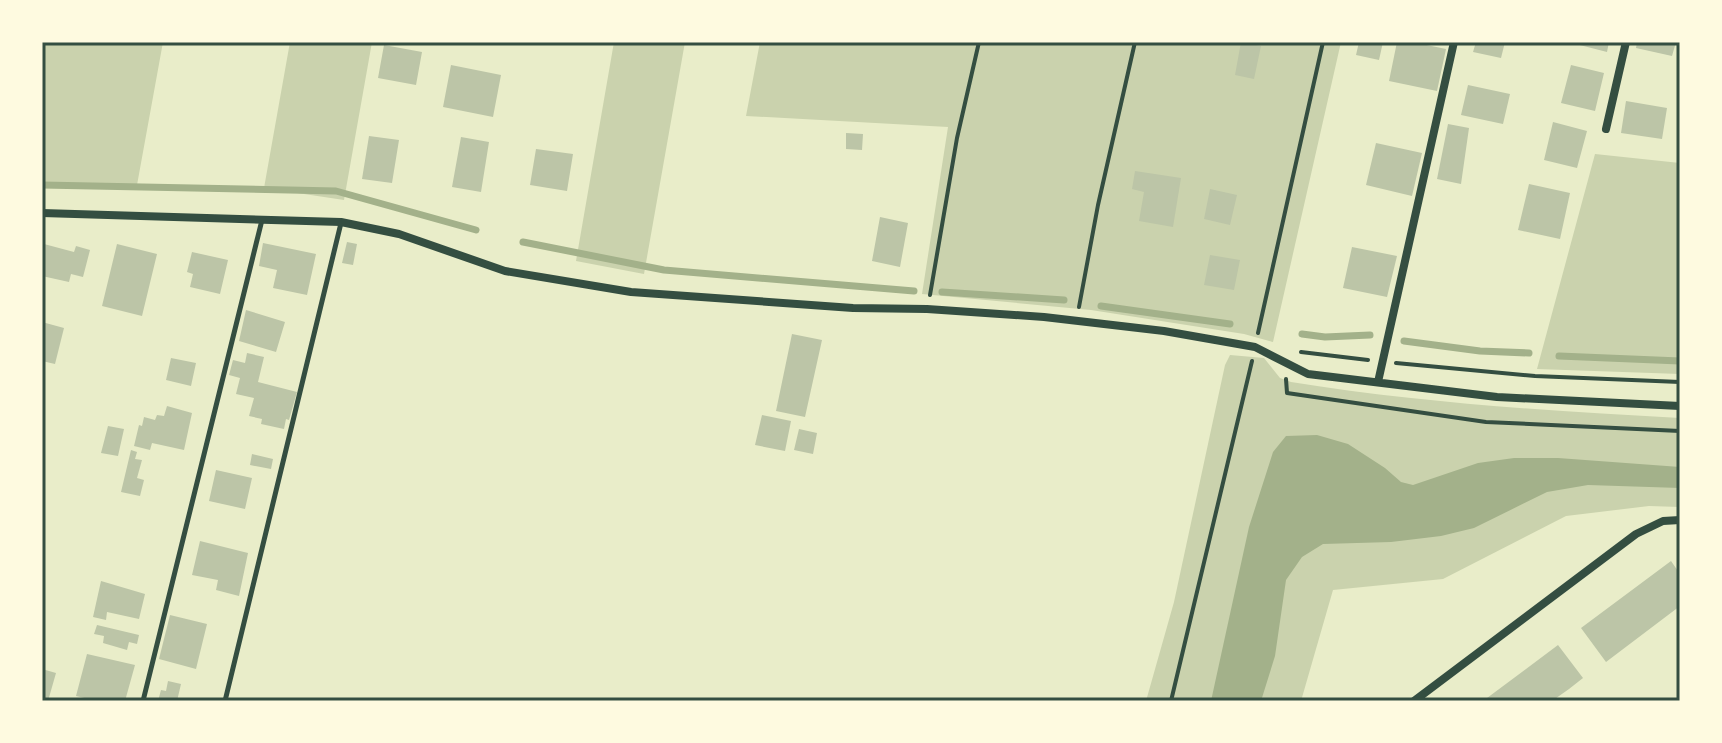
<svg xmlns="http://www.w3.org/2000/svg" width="1722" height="743" font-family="'Sofia Sans Condensed',sans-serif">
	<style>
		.green { fill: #cad2ad }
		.water { fill: #a3b18a }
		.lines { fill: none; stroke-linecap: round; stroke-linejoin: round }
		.stream { stroke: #a3b18a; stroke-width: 7 }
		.building { fill: #bcc5a7 }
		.path { stroke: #344e41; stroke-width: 4 }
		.service { stroke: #344e41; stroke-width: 5 }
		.minor { stroke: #344e41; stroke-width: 8 }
		.neatline { fill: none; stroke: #344e41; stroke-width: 3 }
	</style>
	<rect width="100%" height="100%" fill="#e9edc9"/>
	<path class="green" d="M42,42h121l-26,143 -95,2z
		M290,42h82l-28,158 -80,-12z
		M614,42h71l-41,232 -68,-13z
		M760,42h581l-68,300 -29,-8 -153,-24 -169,-16 26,-167 -202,-11z
		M1595,154l85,9v211l-143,-5z
		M1230,355l34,3 16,20 11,4c130,21 259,29 389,36v89l-31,-1 -83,10 -123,63 -110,11 -32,111h-155l28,-99 51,-237z"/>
	<path class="water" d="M1317,435l31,9 37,24 16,14 12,3 65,-22 36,-5h44l122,9v21l-92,-3 -41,7 -73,36 -33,8 -50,6 -68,2 -21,13 -16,23 -11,76 -14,45h-50l38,-174 24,-75 13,-16z"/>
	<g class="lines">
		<path class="stream" d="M42,185l294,6 140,39
			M523,242l141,28 250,21
			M942,292l122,8
			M1101,306l129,18
			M1302,334l23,3 45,-2
			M1404,341l76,10 49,2
			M1559,356l121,5"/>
	</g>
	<path class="building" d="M1241,42l20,4 -7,33 -19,-4z
		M1359,42h24l-4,18 -23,-5z
		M1397,42h15l34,7 -9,42 -48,-10z
		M1476,42h29l-4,16 -28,-6z
		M1568,42h41l-2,10z
		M1637,42h39l-4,14 -36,-8z
		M384,45l38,7 -6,33 -38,-7z
		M451,65l50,10 -8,42 -50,-10z
		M1571,65l33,8 -9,38 -34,-8z
		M1468,85l42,9 -7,30 -42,-9z
		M1626,101l41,7 -5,31 -41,-6z
		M1553,122l34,9 -10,37 -33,-8z
		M1448,124l21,4 -8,56 -24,-5z
		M846,133l17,1 -1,16 -16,-1z
		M369,136l30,4 -7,43 -30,-4z
		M461,137l28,5 -8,50 -29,-5z
		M1376,143l46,10 -10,43 -46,-11z
		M536,149l37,5 -6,37 -37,-6z
		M1135,171l46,7 -8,49 -34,-6 5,-29 -12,-3z
		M1529,184l41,9 -10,46 -42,-9z
		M1210,189l27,6 -7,30 -26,-6z
		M880,217l28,6 -8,44 -28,-6z
		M347,242l10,2 -4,21 -11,-2z
		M263,243l53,11 -9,41 -34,-7 4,-18 -18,-4z
		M44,244l30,8 2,-6 14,4 -7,27 -12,-3 -2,8 -27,-6z
		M117,244l40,10 -15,62 -40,-10z
		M1352,247l45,9 -10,41 -44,-9z
		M192,252l36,8 -8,34 -30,-7 3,-13 -6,-2z
		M1210,255l30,5 -6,30 -30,-5z
		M246,310l39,12 -9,30 -37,-11z
		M42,322l22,6 -9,36 -13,-3z
		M792,334l30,6 -17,77 -29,-6z
		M247,353l17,4 -6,25 39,10 -8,28 -3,-1 -2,10 -23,-5 1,-5 -13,-3 5,-18 -18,-4 4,-16 -11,-3 4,-15 12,3z
		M171,358l25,5 -5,23 -25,-6z
		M167,406l25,7 -8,37 -32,-7 -2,7 -16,-4 5,-21 3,1 2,-9 11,3 2,-5 7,1z
		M762,415l29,6 -6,30 -30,-6z
		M108,426l16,3 -6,27 -17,-3z
		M799,429l18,4 -4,21 -19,-4z
		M131,450l6,2 -2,7 7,1 -5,18 7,2 -4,16 -19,-4z
		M252,454l21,5 -2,10 -21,-4z
		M216,470l36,8 -7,31 -36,-8z
		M200,541l48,12 -9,43 -23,-6 2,-10 -26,-5z
		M1671,561l9,13v32l-74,56 -25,-34z
		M101,581l44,13 -6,25 -32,-7 -1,8 -13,-3z
		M170,615l37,9 -11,45 -37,-10z
		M97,625l42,10 -2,9 -8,-2 -2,8 -24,-7 1,-7 -10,-2z
		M1558,645l25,33 -14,11 -17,12h-69z
		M87,654l48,11 -10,36h-28l-21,-5z
		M42,669l14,4 -8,28h-6z
		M168,681l13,3 -4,17h-19l3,-11 5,1z"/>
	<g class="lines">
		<path class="path" d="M930,295l27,-157 22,-96
			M1079,307l19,-102 37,-163
			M1258,333l65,-291
			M1301,352l67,8
			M1396,363l139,13 145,6
			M1286,379l1,14 199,29 194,9
			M1171,701l81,-340"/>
		<path class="service" d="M143,701l119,-481
			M225,701l116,-478"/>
		<path class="minor" d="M1606,129l20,-87
			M42,213l299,9 58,12 106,37 126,21 222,16 74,1 117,8 120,14 91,16 53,27 189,23 183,9
			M1378,382l76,-340
			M1414,701l222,-167 27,-13 17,-1"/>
	</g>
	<rect width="1722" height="743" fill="none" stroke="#fefae0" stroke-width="88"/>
	<rect x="44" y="44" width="1634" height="655" class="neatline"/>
</svg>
